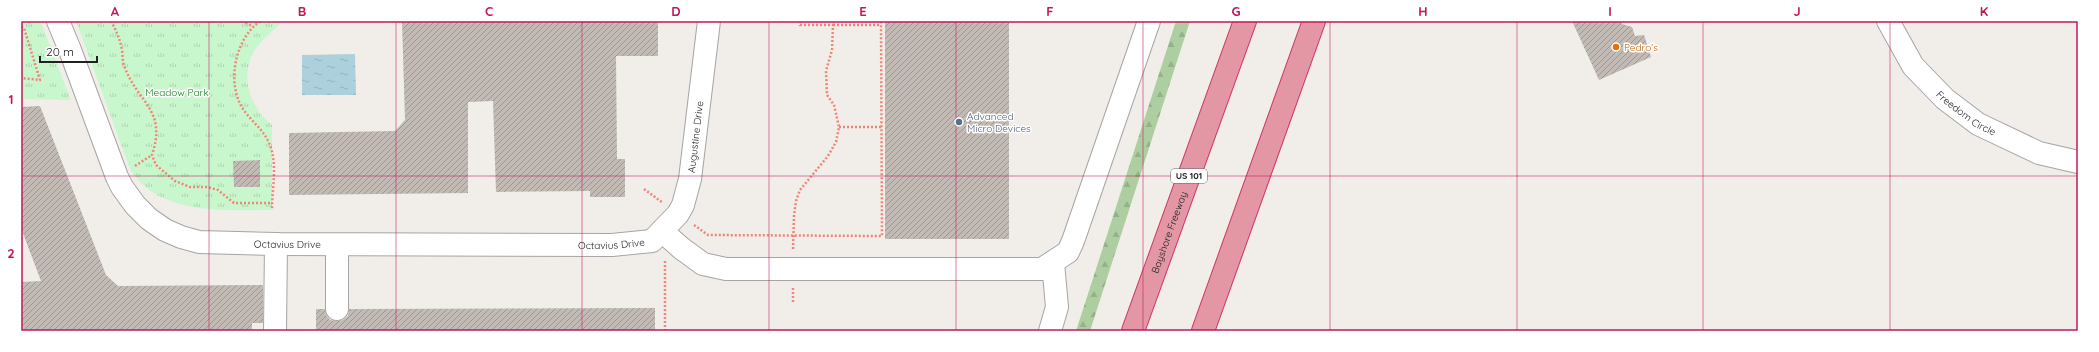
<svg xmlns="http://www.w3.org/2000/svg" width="2099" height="352" font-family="Quicksand,sans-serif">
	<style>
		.forest { fill: url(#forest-firs) }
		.park { fill: url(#park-tufts) }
		.water { fill: url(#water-ripples) }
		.building { fill: url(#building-hatch) }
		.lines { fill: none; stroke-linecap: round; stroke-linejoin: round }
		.minor-casing { stroke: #a5a5a5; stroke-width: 24 }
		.highway-casing { stroke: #d23369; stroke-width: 24 }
		.path { stroke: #f28578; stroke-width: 2.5; stroke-dasharray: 2 2; stroke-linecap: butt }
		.minor { stroke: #fff; stroke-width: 22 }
		.highway { stroke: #e396a4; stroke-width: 22 }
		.grid { fill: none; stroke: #c2185b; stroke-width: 1; stroke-opacity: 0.55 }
		.food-dot { fill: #e8710a; stroke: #fff; stroke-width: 1.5 }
		.service-dot { fill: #5c6f8a; stroke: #fff; stroke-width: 1.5 }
		.labels { text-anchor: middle; stroke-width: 3; stroke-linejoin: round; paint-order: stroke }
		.shield { fill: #fff; stroke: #646464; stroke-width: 1 }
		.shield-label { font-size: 9px; font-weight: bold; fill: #212121 }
		.food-label { font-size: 10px; fill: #c56008; stroke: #fff; text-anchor: start }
		.park-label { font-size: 10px; fill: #137c1b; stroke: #fff }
		.street-label { font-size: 10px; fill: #212121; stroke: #fff }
		.service-label { font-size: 10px; fill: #4e5e75; stroke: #fff; text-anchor: start }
		.neatline { fill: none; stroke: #c2185b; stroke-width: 1.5 }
		.grid-label { font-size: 13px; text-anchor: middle; font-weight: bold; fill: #c2185b }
	</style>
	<defs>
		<pattern id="forest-firs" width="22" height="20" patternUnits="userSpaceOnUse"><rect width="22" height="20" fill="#adcea0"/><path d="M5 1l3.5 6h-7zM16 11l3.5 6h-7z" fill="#95b18a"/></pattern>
		<pattern id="park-tufts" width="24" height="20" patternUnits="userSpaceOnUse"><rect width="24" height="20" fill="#c9f7cd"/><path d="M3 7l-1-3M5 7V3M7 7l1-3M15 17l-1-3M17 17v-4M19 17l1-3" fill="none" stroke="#acd3b0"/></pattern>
		<pattern id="water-ripples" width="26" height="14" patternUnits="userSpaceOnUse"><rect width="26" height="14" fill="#acd1dc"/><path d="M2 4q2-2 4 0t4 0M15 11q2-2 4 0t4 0" fill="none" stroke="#94b3bc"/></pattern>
		<pattern id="building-hatch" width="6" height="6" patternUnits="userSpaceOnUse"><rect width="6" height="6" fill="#c1bab5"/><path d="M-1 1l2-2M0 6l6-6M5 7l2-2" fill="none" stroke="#9c9793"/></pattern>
	</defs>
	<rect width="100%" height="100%" fill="#f1eee9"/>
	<path class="forest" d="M1176,21h14l-100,310h-14z"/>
	<path class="park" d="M21,21h17l4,4 29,75 -50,-1z
		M76,21h207c-9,9 -21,18 -28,29 -16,26 -5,57 17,75v85c-48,0 -113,6 -142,-41z"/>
	<path class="water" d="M355,54l1,41h-54v-40z"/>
	<path class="building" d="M402,21h256v35h-42l1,103h8v38h-35v-6l-94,1 -3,-91 -25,1v91l-179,2v-62l106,-2 10,-11z
		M1572,21h49l1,3 10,3 3,9 9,-1 7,22 -52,23z
		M885,22h124v217h-124z
		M40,106l66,169 12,11 145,-1v38h-11v8h-231v-49l20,-1 -20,-53v-121z
		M260,160v27h-26l-1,-26z
		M655,308v23h-339v-22h9l1,6 4,5 7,1 6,-1 5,-4 1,-7z"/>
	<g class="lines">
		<defs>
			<g id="minor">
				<path id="s1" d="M58,21l12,29 47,127 5,10 13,18 14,14 16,11 16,7 18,5 77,2 336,1 40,-4 26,-27 5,-9 7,-26 19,-158"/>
				<path id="s2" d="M1888,21l25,45 32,33 33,25 61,29 39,9"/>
				<path d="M662,231l19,17 22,16 23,5h316l26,-17 5,-11 76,-220"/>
				<path d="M337,245v64"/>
				<path d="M275,331l1,-87"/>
				<path d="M1050,331l7,-24 -4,-44"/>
			</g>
			<g id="highway">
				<path id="s3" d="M1133,331l112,-310"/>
				<path d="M1203,331l111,-310"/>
			</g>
		</defs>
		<use href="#minor" class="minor-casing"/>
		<use href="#highway" class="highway-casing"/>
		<path class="path" d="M111,21c5,9 9,18 11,29 1,6 0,13 3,18 14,36 42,42 27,87l4,10 19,16 15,6h17l11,3 16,13h38
			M242,21l10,5
			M260,21c-25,18 -34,62 -17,88 8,12 20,20 26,34 9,19 3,46 3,67
			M833,25h48
			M21,27l3,1 16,52 -19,-2
			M839,127h42
			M135,166l17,-11
			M644,189l19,14
			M694,225l14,10 174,1 -1,-215
			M793,249l1,-34 2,-14 4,-11 28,-34 8,-14 3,-15 -5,-22 -7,-10 -1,-24 6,-21 1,-25h-33v-4
			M793,288v14
			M665,331v-70"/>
		<use href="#minor" class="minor"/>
		<use href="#highway" class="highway"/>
	</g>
	<path class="grid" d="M209,21v310M396,21v310M582,21v310M769,21v310M956,21v310M1143,21v310M1330,21v310M1517,21v310M1703,21v310M1890,21v310M21,176h2057"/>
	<circle class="food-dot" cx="1616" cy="47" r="4"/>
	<circle class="service-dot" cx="959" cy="122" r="4"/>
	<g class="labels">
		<rect class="shield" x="1171" y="169" width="36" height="14" rx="3"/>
		<g class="shield-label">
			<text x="1189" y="179">US 101</text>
		</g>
		<g class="food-label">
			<text x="1624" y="51">Pedro’s</text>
		</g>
		<g class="park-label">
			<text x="177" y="96">Meadow Park</text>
		</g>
		<g class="street-label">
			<text dy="4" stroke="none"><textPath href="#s2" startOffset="123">Freedom Circle</textPath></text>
			<text dy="4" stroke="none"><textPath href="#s1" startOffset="846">Augustine Drive</textPath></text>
			<text dy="4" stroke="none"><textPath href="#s3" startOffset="105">Bayshore Freeway</textPath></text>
			<text dy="4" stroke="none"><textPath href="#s1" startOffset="688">Octavius Drive</textPath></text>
			<text dy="4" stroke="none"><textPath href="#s1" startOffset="364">Octavius Drive</textPath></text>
		</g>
		<g class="service-label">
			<text x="967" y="120">Advanced<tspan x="967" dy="12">Micro Devices</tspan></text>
		</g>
	</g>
	<rect width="2099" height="352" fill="none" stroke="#ffffff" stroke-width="44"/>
	<path d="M40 56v6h57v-6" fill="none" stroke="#212121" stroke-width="2"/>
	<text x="46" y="56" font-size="12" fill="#212121" stroke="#ffffff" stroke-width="3" paint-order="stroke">20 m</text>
	<rect x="22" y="22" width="2055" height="308" class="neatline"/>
	<g class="grid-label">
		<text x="115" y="16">A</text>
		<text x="302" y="16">B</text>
		<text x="489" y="16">C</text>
		<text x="676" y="16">D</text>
		<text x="863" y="16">E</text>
		<text x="1050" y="16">F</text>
		<text x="1236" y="16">G</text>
		<text x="1423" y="16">H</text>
		<text x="1610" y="16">I</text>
		<text x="1797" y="16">J</text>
		<text x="1984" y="16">K</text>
		<text x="11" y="104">1</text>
		<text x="11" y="258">2</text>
	</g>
</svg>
